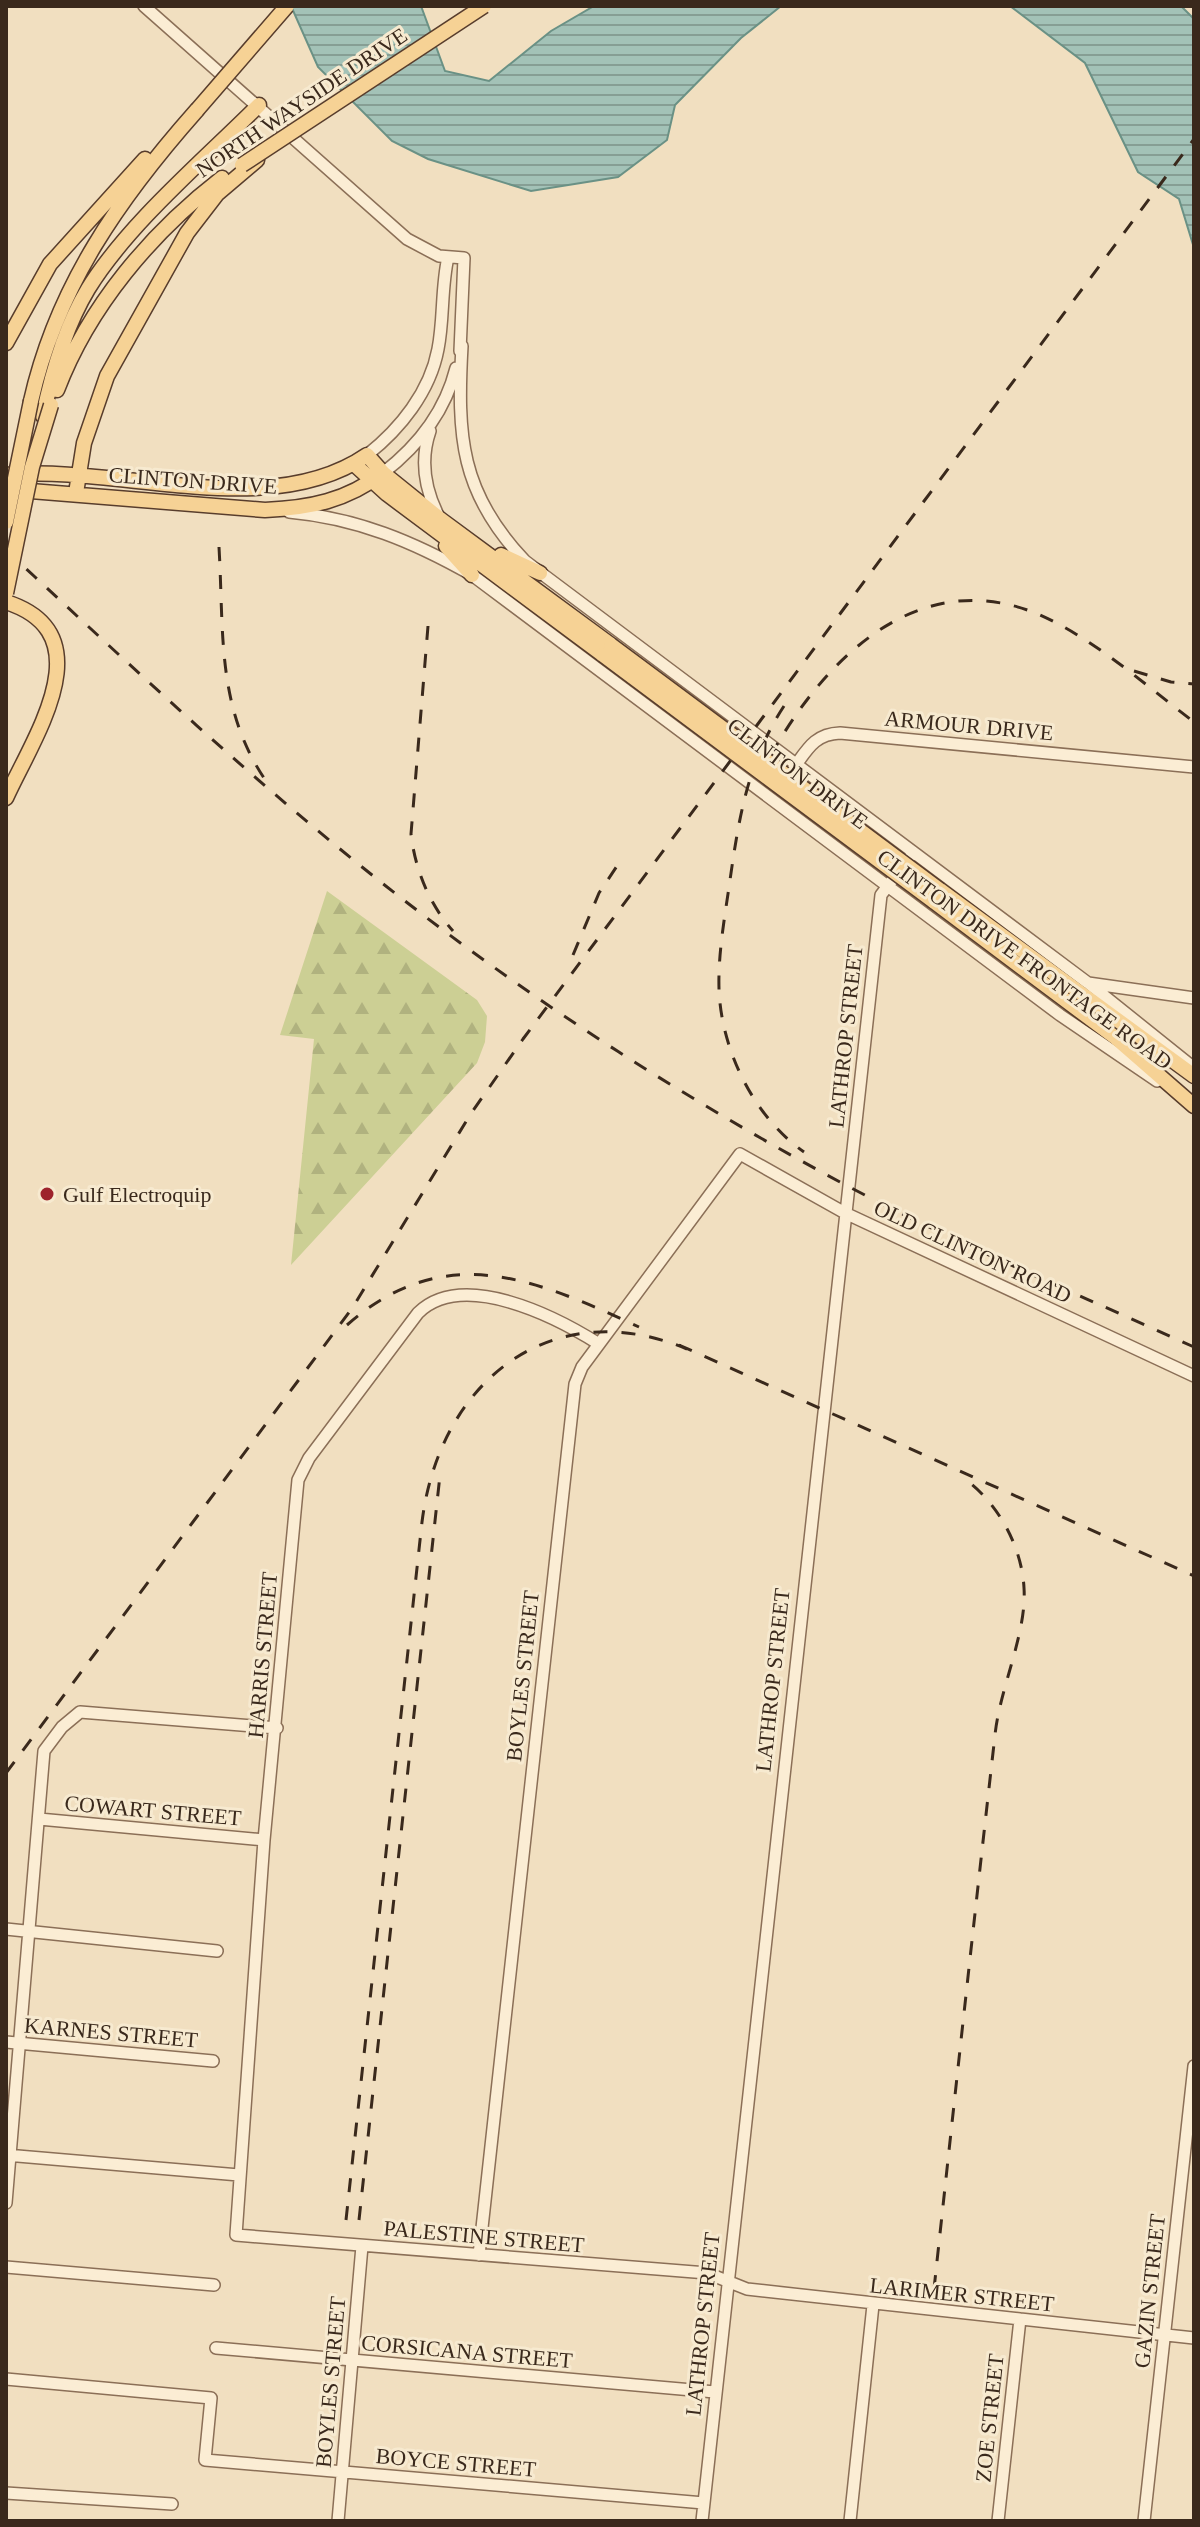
<svg xmlns="http://www.w3.org/2000/svg" width="1200" height="2527" font-family="Georgia,serif">
	<style>
		.forest { fill: url(#forest-firs) }
		.water { fill: url(#water-rules); stroke: #6a9185; stroke-width: 2 }
		.lines { fill: none; stroke-linecap: round; stroke-linejoin: round }
		.minor-casing { stroke: #8b6f57; stroke-width: 14 }
		.major-casing { stroke: #583d2c; stroke-width: 17 }
		.minor { stroke: #fbedd4; stroke-width: 11 }
		.major { stroke: #f6d295; stroke-width: 14 }
		.rail { stroke: #3a291c; stroke-width: 3; stroke-dasharray: 14 14; stroke-linecap: butt }
		.major-bridge-casing { stroke: #583d2c; stroke-width: 17; stroke-linecap: butt }
		.major-bridge { stroke: #f6d295; stroke-width: 14 }
		.poi-dot { fill: #9e232c; stroke: #f7ead0; stroke-width: 3 }
		.labels { text-anchor: middle; stroke-width: 6; stroke-linejoin: round; paint-order: stroke }
		.street-label { font-size: 22px; fill: #3a291c; stroke: #f7ead0 }
		.poi-label { font-size: 22px; fill: #3a291c; stroke: #f7ead0; text-anchor: start }
	</style>
	<defs>
		<pattern id="forest-firs" width="22" height="20" patternUnits="userSpaceOnUse" patternTransform="scale(2)"><rect width="22" height="20" fill="#cccf94"/><path d="M5 1l3.5 6h-7zM16 11l3.5 6h-7z" fill="#b0b27f"/></pattern>
		<pattern id="water-rules" width="6" height="5" patternUnits="userSpaceOnUse" patternTransform="scale(2)"><rect width="6" height="5" fill="#a3c2b7"/><path d="M0 2.5h6" fill="none" stroke="#869e94"/></pattern>
	</defs>
	<rect width="100%" height="100%" fill="#f1dfc0"/>
	<path class="forest" d="M327,891l150,109 10,16 -2,26 -8,21 -186,202 23,-226 -34,-4z"/>
	<path class="water" d="M291,6h130l24,65 44,10 62,-50 43,-25h187l-40,32 -66,67 -8,35 -49,37 -87,14 -103,-32 -36,-18 -74,-74z
		M1010,6h171l13,13v229l-15,-49 -41,-27 -53,-109z"/>
	<g class="lines">
		<defs>
			<path id="minor" d="M144,6l263,233 32,17 25,2 -4,93
				M462,346c-5,90 -2,147 63,215l563,422 106,85
				M430,431c-10,29 -5,58 8,84
				M367,455c33,-26 63,-63 71,-106 6,-30 3,-61 10,-92
				M383,473c35,-27 62,-61 73,-105
				M289,512c68,6 125,30 183,63l588,440 97,66
				M793,769c14,-19 21,-35 47,-36l354,34
				M1088,983l106,15
				M599,1344c-43,-27 -136,-75 -181,-31l-109,145 -11,22 -34,360 -28,395 471,38 40,16 447,49
				M39,1819l225,21
				M6,1929l211,22
				M6,2042l207,19
				M6,2155l233,20
				M6,2203l38,-452 18,-24 18,-15 197,16
				M479,2255l96,-871 7,-17 158,-213 105,59 349,163
				M6,2267l208,18
				M216,2348l499,44
				M6,2379l205,19 -6,62 499,43
				M6,2493l166,11
				M338,2521l24,-275
				M702,2521l179,-1626 32,-42
				M850,2521l23,-216
				M998,2521l22,-202
				M1144,2521l50,-455"/>
			<path id="major" d="M6,343l44,-79 95,-105
				M57,390c32,-84 94,-157 165,-212
				M31,401c26,-115 89,-204 166,-291
				M43,416c9,-43 22,-89 45,-127 40,-65 116,-129 171,-184
				M354,464l33,30 216,161
				M6,475c112,-11 262,48 361,-20l16,18 57,46 171,126
				M6,489l259,21c45,-2 81,-9 118,-37
				M76,493l8,-50 23,-67 80,-143 30,-39 40,-34
				M446,546l26,29
				M501,555l39,18
				M6,602c100,32 27,136 0,196
				M940,890l254,186
				M933,901l183,137 78,68"/>
		</defs>
		<use href="#minor" class="minor-casing"/>
		<use href="#major" class="major-casing"/>
		<use href="#minor" class="minor"/>
		<use href="#major" class="major"/>
		<path class="rail" d="M219,547c5,85 -3,161 47,234
			M6,550c157,146 313,293 489,418 106,76 218,145 332,207 118,64 244,116 367,172
			M428,626l-17,208c4,35 18,70 42,97
			M1134,671l37,11 23,2
			M784,706c-36,55 -45,111 -54,174 -5,36 -12,72 -11,109 2,61 35,128 85,163
			M758,780c51,-105 152,-221 282,-165 56,25 105,70 154,107
			M573,955l26,-62 20,-30
			M347,1325c98,-86 188,-46 292,2
			M679,1345l515,231
			M6,1773l347,-466 117,-192 53,-76 671,-900
			M346,2220l76,-698c17,-139 128,-230 265,-173
			M359,2220l81,-745
			M934,2289c20,-185 40,-369 61,-554 5,-48 32,-102 29,-147 -2,-41 -26,-85 -59,-109"/>
		<defs>
			<path id="major-bridge" d="M197,110l90,-104
				M242,165l242,-159
				M6,522l25,-121
				M6,593l26,-126 19,-62
				M611,645l329,245
				M603,655l330,246"/>
		</defs>
		<use href="#major-bridge" class="major-bridge-casing"/>
		<use href="#major-bridge" class="major-bridge"/>
	</g>
	<circle class="poi-dot" cx="47" cy="1194" r="8"/>
	<g class="labels">
		<g class="street-label">
			<text transform="translate(301 102) rotate(-34)" y="8">NORTH WAYSIDE DRIVE</text>
			<text transform="translate(193 480) rotate(4)" y="8">CLINTON DRIVE</text>
			<text transform="translate(969 725) rotate(5)" y="8">ARMOUR DRIVE</text>
			<text transform="translate(798 773) rotate(37)" y="8">CLINTON DRIVE</text>
			<text transform="translate(1025 959) rotate(36)" y="8">CLINTON DRIVE FRONTAGE ROAD</text>
			<text transform="translate(845 1036) rotate(-84)" y="8">LATHROP STREET</text>
			<text transform="translate(973 1251) rotate(25)" y="8">OLD CLINTON ROAD</text>
			<text transform="translate(262 1655) rotate(-85)" y="8">HARRIS STREET</text>
			<text transform="translate(522 1676) rotate(-84)" y="8">BOYLES STREET</text>
			<text transform="translate(772 1680) rotate(-84)" y="8">LATHROP STREET</text>
			<text transform="translate(153 1810) rotate(5)" y="8">COWART STREET</text>
			<text transform="translate(111 2032) rotate(5)" y="8">KARNES STREET</text>
			<text transform="translate(484 2236) rotate(5)" y="8">PALESTINE STREET</text>
			<text transform="translate(1149 2291) rotate(-84)" y="8">GAZIN STREET</text>
			<text transform="translate(962 2294) rotate(6)" y="8">LARIMER STREET</text>
			<text transform="translate(702 2324) rotate(-84)" y="8">LATHROP STREET</text>
			<text transform="translate(467 2351) rotate(5)" y="8">CORSICANA STREET</text>
			<text transform="translate(330 2382) rotate(-85)" y="8">BOYLES STREET</text>
			<text transform="translate(989 2418) rotate(-84)" y="8">ZOE STREET</text>
			<text transform="translate(456 2462) rotate(5)" y="8">BOYCE STREET</text>
		</g>
		<g class="poi-label">
			<text x="63" y="1202">Gulf Electroquip</text>
		</g>
	</g>
	<rect width="1200" height="2527" fill="none" stroke="#3a291c" stroke-width="16"/>
</svg>
